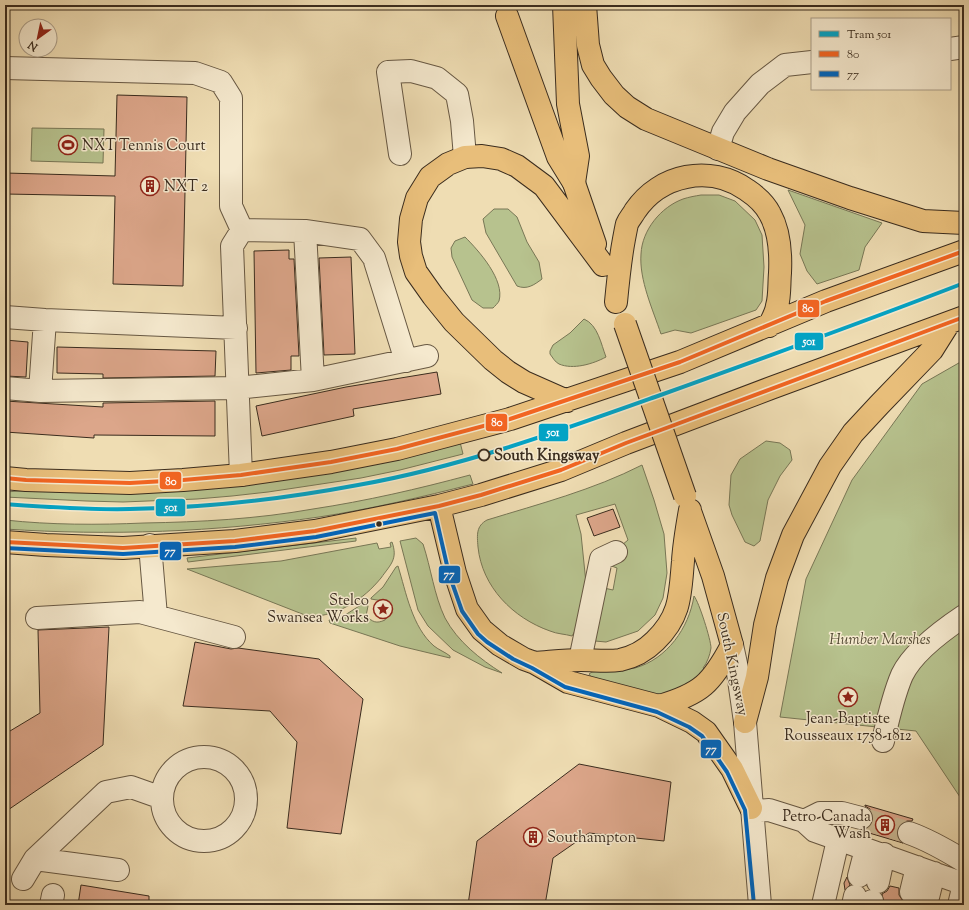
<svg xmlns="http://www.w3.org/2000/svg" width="969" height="910" font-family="'Sorts Mill Goudy',serif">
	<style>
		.green { fill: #b7c28e; stroke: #787756 }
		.building { fill: #dca68a; stroke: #3a2c1e }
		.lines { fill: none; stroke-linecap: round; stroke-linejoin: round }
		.minor-tunnel { stroke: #cbba95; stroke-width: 22; stroke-dasharray: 22 11; stroke-linecap: butt }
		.minor-casing { stroke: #675843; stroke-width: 24 }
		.major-casing { stroke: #3a2c1e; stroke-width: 24 }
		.highway-casing { stroke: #3a2c1e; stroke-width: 24 }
		.minor { stroke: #f5e9ce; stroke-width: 22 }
		.major { stroke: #e8be7a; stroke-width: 22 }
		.highway { stroke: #e8be7a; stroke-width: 22 }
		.major-bridge-casing { stroke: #3a2c1e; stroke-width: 24; stroke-linecap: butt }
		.major-bridge { stroke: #e8be7a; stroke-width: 22 }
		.bus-1-casing { stroke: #f5e9ce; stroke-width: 7 }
		.bus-2-casing { stroke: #f5e9ce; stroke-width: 7 }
		.bus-1 { stroke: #f26522; stroke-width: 4 }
		.bus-2 { stroke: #0065bd; stroke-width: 4 }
		.tram-1-casing { stroke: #f5e9ce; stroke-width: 7 }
		.tram-1 { stroke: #03a3c5; stroke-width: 4 }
		.stop-dot { fill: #f5e9ce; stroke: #3a2c1e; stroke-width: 2 }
		.bus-dot { fill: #3a2c1e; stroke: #f5e9ce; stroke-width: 1.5 }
		.labels { text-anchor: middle; stroke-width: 3; stroke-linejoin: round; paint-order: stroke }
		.poi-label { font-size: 15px; fill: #3a2c1e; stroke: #f5e9ce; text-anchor: start }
		.stop-label { font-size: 15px; font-weight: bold; fill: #3a2c1e; stroke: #f5e9ce; text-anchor: start }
		.park-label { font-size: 15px; font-style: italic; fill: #534a34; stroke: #f5e9ce }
		.street-label { font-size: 15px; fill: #3a2c1e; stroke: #f5e9ce }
		.line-badge { stroke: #f5e9ce; stroke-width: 1.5 }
		.badge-label { font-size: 11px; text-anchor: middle; font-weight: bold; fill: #fff }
	</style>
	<rect width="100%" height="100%" fill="#efddb3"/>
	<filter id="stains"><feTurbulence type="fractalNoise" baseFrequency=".005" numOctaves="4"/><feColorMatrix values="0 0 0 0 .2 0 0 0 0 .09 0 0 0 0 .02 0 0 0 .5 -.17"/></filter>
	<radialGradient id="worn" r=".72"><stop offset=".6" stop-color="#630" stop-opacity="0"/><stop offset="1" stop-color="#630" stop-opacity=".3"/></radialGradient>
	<path class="green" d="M32,128l72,1 -1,34 -72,-2z
		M788,190l94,33 -17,24 -6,23 -42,14 -10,-13 -7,-17 5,-29z
		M701,195h18l16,6 20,19 7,15 2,32 -2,34 -6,9 -65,23 -16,-3 -14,4c-8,-24 -22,-54 -20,-80 1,-24 20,-47 42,-55 6,-2 12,-3 18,-4z
		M494,209h14l9,8 10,25 12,20 3,17c-8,6 -15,11 -25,7l-31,-53 -3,-14z
		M465,237c14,14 40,43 34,64 -1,2 -4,5 -6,7h-10l-11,-8 -20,-43 -1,-9 4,-7z
		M584,319c14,6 17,25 22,38 -13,7 -33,13 -47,7 -4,-2 -6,-6 -9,-10v-3l3,-6 17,-12z
		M964,360v443l-48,-72 -136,-14 26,-138 46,-99 70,-96z
		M766,441l14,2 10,7 2,10 -12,16 -12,24 -8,41 -6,5 -9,-4 -13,-27 -3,-10 2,-30 9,-16z
		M460,442l3,12 -63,16 -39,8 -93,14 -36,4 -35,3 -74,3 -37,-1 -81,-4v-5l30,-2z
		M642,465l12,35 10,34 3,39 -4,25 -8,17 -17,16 -32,11 -11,-1 9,-53 9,2 4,-22 -8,-3 13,-20 6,-5 -13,-36 -39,11 5,19 5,49 -8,43 -6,10c-7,-2 -15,-2 -22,-5 -37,-13 -68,-44 -72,-84 -1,-12 -2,-21 9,-27 52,-16 106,-30 155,-55z
		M470,475l3,9c-51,13 -102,25 -154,33 -104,15 -209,19 -314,12v-9c46,5 93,5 139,3 57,-1 113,-4 169,-14 53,-8 105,-20 157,-34z
		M356,538v3l-168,21 -1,-4z
		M416,538l7,6c8,24 11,51 22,74 13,24 35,41 57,55l-17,-6 -32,-17 -25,-24 -10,-16 -18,-69z
		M392,542c6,17 -1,22 -11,36 -18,22 -42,37 -71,39l-123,-48 94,-8 96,-18 2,6 12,-2 -1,-4z
		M398,566c8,26 14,61 36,80 5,4 11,6 16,10v2l-50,-12 -70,-23 -1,-3 16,-5 19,-12h2l2,3 -2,10c7,6 10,8 19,4l4,-13 -6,-6 -12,-2v-1l12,-11 13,-20z
		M694,596c5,6 17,44 17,52 -1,7 -4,15 -8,20l3,3 -15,14 -26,10h-12l-61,-17 -3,-4 3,-2c14,-3 29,-1 43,-4 32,-9 54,-40 59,-72z"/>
	<path class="building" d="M117,95l70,2 -4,189 -70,-2 2,-88 -110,-2v-21l110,3z
		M289,250v9h5l5,97h-8v14l-35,3 -2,-122z
		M351,257l4,97 -31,1 -5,-97z
		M5,340l23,2 -2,35 -21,-1z
		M57,347l159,4 -1,25 -112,2v-4l-46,-1z
		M437,372l4,22 -88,15 1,7 -92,20 -6,-30 90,-19z
		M5,401l98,6v-4l112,-2v35l-121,-1v3l-89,-6z
		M613,509l7,18 -26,9 -7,-18z
		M109,627l-6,118 -98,67v-78l35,-21 -2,-83z
		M195,642l36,7 7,-1 81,11 44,40 -22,135 -54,-6 10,-86 -27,-31 -87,-5z
		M579,764l92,18 -7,59 -75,-8 -36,25 -8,47h-77l9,-64z
		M865,805l48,14 -1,2h-5l-6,2 -4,5v7l2,6 4,2 -44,-13h6l5,-3 3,-6v-7l-3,-5 -5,-3z
		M847,877l3,8 -5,5 -1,-7z
		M81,885l68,11v9h-71z
		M890,886l9,2v7l4,6 5,3 9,-2 2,3h-35l-2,-11 5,-3z"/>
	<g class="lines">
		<path class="minor-tunnel" d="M861,818l48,15"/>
		<defs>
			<path id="minor" d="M950,49l14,-2
				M5,68l190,5 26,9 10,16v108l11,24
				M718,149l5,-17 12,-20 25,-28 25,-19 27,-3
				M400,154l-12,-82 23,-1 26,7 20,16 5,27 3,36
				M305,231l8,149
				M5,317l40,3 191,8
				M5,388l35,3 197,-3 76,-8 114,-24
				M40,391l5,-71
				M241,475l-9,-229 10,-16 63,1 55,8 14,19 32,103
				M150,545l6,71
				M37,618l103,-6 94,25
				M732,645l6,28 7,49 15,183
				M580,660l21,-101 15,-7
				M883,741c5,-22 10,-45 19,-66 11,-23 41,-45 62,-59
				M162 799a42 42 0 1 1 84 0a42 42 0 1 1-84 0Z
				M752,811l17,-1 35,11 11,10 149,53
				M804,821l16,-8h22l19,5
				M909,833c20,7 37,17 55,28
				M35,859l83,11
				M859,876l7,-27
				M23,879l12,-20 71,-67 25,-5 31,11
				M878,882l6,-28
				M911,892l6,-25
				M928,897l6,-24
				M51,905l2,-10
				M823,905l15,-65
				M853,905l2,-9
				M872,905v-4
				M959,905l5,-21"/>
			<path id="major" d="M574,183l21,61
				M616,302c2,-21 4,-42 8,-63 1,-5 2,-11 3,-15 2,-5 6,-9 8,-13 25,-37 75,-47 112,-21 9,6 18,14 23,24 10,18 11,39 10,59 -1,11 0,23 -3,33 -1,7 -5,14 -8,20
				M567,401l-43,-19 -16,-10 -15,-12 -39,-38 -21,-26 -17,-24 -5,-16 -2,-14 2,-23 6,-21 13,-21 18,-13 17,-7 17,-1 19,3 16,7 27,20 59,79
				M5,478l21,2 104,3 53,-3 58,-5 90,-13 66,-13 113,-30 170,-57 146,-61 138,-50
				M439,506l16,67 12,36 15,21 18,15 24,14 11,4 33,19 91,24 33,16 14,10 26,37 19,39
				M5,542l41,3 77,3 112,-7 80,-10 124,-25 42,-11 80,-25 65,-27 145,-55 193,-71
				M535,663c15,-1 30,-3 46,-3 13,0 26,2 39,0 14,-3 25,-9 35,-19 26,-25 25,-46 28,-80 1,-17 4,-34 7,-51
				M659,706c42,-12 53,-23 73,-61l-19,-69 -22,-62
				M745,722l12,-45 8,-52 12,-47 16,-43 37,-69 23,-33 26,-28 53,-55 17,-27"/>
			<path id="highway" d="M564,5l4,99 10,52 -4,27
				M585,5l3,40 5,20 8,13 13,17 13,12 19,12 122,50 82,29 73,23 41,2
				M507,16l51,141 16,26"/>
		</defs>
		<use href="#minor" class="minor-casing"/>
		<use href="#major" class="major-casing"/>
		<use href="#highway" class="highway-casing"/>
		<use href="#minor" class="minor"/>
		<use href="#major" class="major"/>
		<use href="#highway" class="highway"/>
		<defs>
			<path id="major-bridge" d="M625,324l60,172"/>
		</defs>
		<use href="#major-bridge" class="major-bridge-casing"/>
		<use href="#major-bridge" class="major-bridge"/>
		<defs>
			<path id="bus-1" d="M5,478l21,2 104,3 53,-3 58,-5 90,-13 66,-13 113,-30 170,-57 146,-61 138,-50
				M5,542l118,6 112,-7 80,-10 124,-25 42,-11 80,-25 65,-27 338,-126"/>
			<path id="bus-2" d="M5,548l118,6 112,-7 81,-10 119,-24 14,61 13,37 16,23 9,8 26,17 19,9 33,19 92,25 32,15 13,9 25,36 18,38 9,95"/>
		</defs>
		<use href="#bus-1" class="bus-1-casing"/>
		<use href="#bus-2" class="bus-2-casing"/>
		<use href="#bus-1" class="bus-1"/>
		<use href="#bus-2" class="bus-2"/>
		<defs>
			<path id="tram-1" d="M5,504c42,3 83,6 125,5 76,-1 153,-10 228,-24 102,-18 199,-53 297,-88 103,-37 206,-74 309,-114"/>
		</defs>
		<use href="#tram-1" class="tram-1-casing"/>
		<use href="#tram-1" class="tram-1"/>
	</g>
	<defs>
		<symbol id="stadium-ring" viewBox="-11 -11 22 22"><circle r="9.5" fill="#f5e9ce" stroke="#8f2418" stroke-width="1.5"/><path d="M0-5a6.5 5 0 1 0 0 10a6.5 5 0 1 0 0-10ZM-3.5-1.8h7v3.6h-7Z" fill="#8f2418"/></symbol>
		<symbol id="building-ring" viewBox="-11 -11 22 22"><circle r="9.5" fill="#f5e9ce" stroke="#8f2418" stroke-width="1.5"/><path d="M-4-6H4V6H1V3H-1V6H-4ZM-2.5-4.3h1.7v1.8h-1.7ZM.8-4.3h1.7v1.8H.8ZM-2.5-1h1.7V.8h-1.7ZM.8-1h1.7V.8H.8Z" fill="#8f2418"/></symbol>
		<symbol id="sight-ring" viewBox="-11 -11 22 22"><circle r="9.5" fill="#f5e9ce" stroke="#8f2418" stroke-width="1.5"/><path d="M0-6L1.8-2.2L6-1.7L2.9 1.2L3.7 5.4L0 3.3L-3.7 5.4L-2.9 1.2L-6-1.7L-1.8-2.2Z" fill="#8f2418"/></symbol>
	</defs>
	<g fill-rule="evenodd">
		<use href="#stadium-ring" x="57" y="134" width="22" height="22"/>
		<use href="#building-ring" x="139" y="175" width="22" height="22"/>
		<use href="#sight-ring" x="372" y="598" width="22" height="22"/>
		<use href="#sight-ring" x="837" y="686" width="22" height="22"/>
		<use href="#building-ring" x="874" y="814" width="22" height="22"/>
		<use href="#building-ring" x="522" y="826" width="22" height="22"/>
	</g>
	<circle class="stop-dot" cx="484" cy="455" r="5.5"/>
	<circle class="bus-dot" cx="379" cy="524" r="3.5"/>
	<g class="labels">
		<g class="poi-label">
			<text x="82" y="150">NXT Tennis Court</text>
			<text x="164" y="191">NXT 2</text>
			<text x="369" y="605" text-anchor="end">Stelco<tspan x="369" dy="17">Swansea Works</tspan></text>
			<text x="848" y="723" text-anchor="middle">Jean-Baptiste<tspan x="848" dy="17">Rousseaux 1758-1812</tspan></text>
			<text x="871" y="821" text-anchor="end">Petro-Canada<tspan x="871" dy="17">Wash</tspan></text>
			<text x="547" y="842">Southampton</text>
		</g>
		<g class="stop-label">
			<text x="494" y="460">South Kingsway</text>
		</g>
		<g class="park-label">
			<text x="880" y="644">Humber Marshes</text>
		</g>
		<g class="street-label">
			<text transform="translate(733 664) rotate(78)" y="5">South Kingsway</text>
		</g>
	</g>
	<g class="line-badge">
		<rect x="797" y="299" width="23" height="19" rx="4" fill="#f26522"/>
		<rect x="794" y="332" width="30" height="19" rx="4" fill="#03a3c5"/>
		<rect x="485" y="413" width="23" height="19" rx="4" fill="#f26522"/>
		<rect x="538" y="423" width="31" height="19" rx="4" fill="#03a3c5"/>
		<rect x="159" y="471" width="23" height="19" rx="4" fill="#f26522"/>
		<rect x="155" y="498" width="31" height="19" rx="4" fill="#03a3c5"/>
		<rect x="159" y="541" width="23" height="20" rx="4" fill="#0065bd"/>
		<rect x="438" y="565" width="23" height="19" rx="4" fill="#0065bd"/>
		<rect x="700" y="739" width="22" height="20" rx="4" fill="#0065bd"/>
	</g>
	<g class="badge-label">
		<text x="808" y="312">80</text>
		<text x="809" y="345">501</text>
		<text x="497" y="426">80</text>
		<text x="553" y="436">501</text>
		<text x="171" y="485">80</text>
		<text x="171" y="511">501</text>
		<text x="170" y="555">77</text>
		<text x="449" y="578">77</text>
		<text x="711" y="753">77</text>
	</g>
	<rect width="969" height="910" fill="none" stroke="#efddb3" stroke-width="20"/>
	<rect x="6" y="6" width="957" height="898" fill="none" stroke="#3a2c1e" stroke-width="2"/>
	<rect x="10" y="10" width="949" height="890" fill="none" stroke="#3a2c1e"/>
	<rect x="811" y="18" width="140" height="72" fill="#f5e9ce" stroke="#aa9d88"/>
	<rect x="819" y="31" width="20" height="6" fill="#03a3c5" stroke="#aa9d88"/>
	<text x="847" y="38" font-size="12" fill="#3a2c1e">Tram 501</text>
	<rect x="819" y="51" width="20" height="6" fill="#f26522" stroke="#aa9d88"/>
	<text x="847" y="58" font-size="12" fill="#3a2c1e">80</text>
	<rect x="819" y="71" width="20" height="6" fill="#0065bd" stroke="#aa9d88"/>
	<text x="847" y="78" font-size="12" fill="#3a2c1e">77</text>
	<g transform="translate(38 38) rotate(213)"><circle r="19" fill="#f5e9ce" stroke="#aa9d88"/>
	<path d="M0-3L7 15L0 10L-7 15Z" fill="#8f2418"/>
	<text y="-6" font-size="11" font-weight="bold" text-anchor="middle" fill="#3a2c1e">N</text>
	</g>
	<rect width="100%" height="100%" filter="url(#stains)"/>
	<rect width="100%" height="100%" fill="url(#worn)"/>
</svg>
